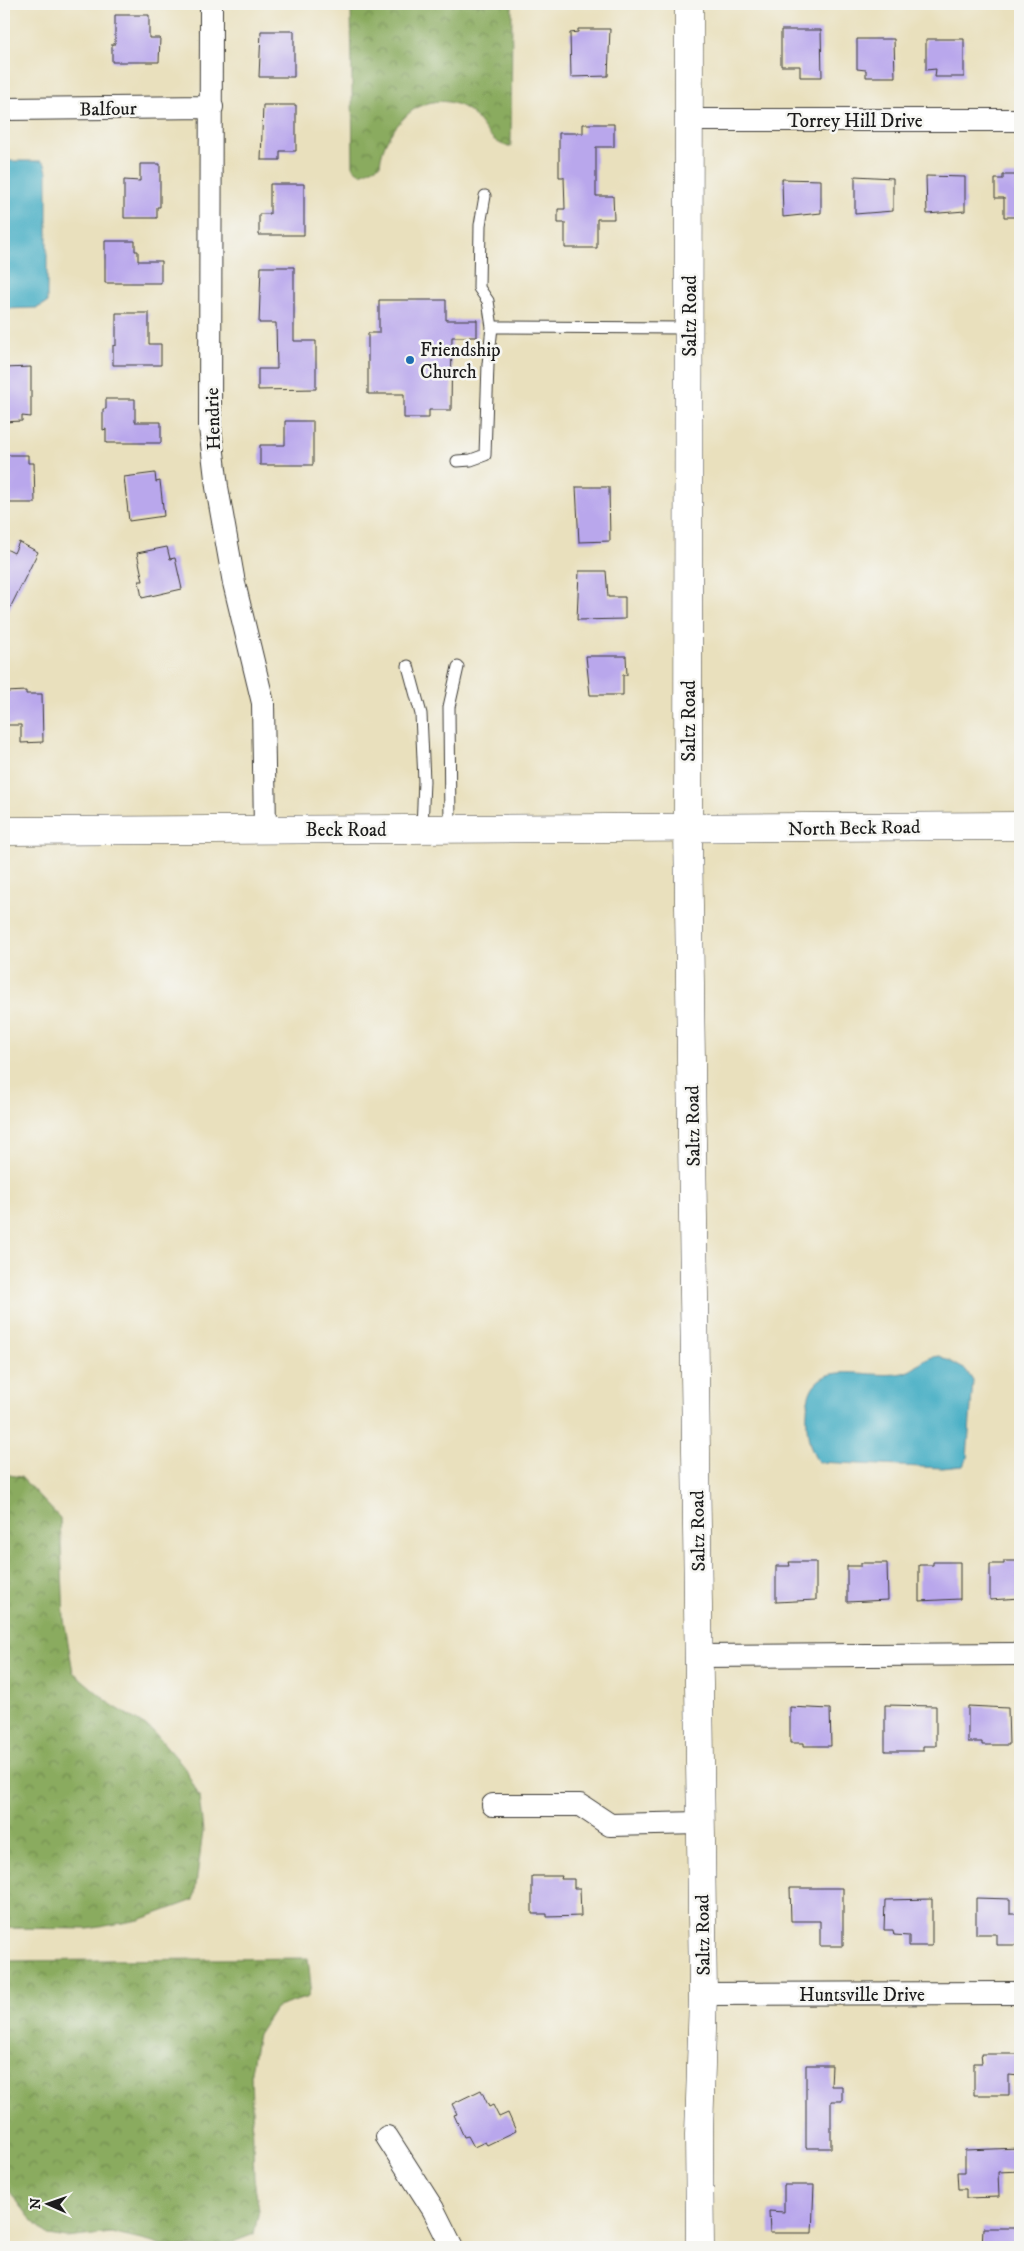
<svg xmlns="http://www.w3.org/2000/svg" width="1024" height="2251" font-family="'IM FELL DW Pica',serif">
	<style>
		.forest { fill: url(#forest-crowns); stroke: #53643e }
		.water { fill: #45adc4; stroke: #306470 }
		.building { fill: #b9a7ec }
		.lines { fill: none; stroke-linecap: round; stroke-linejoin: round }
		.service-casing { stroke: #3b3934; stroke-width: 13 }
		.minor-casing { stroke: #3b3934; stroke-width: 24 }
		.tertiary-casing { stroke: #3b3934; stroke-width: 29 }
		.secondary-casing { stroke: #3b3934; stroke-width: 29 }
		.service { stroke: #fff; stroke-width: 11 }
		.minor { stroke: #fff; stroke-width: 22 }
		.tertiary { stroke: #fff; stroke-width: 28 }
		.secondary { stroke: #fff; stroke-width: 28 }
		.poi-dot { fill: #1f6fb2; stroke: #f6f6f2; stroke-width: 2 }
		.labels { text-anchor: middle; stroke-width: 5; stroke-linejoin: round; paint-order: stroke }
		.street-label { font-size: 19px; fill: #1c1c1c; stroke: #f6f6f2 }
		.poi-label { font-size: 19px; fill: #1c1c1c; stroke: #f6f6f2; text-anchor: start }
	</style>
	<defs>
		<pattern id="forest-crowns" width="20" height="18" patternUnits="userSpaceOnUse" patternTransform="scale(1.25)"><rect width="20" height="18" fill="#8aab5f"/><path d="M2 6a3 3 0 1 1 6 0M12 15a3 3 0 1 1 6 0" fill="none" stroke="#708a4e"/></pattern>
	</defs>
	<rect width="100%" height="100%" fill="#f6f6f2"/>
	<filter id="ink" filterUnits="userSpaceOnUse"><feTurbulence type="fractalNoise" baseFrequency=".02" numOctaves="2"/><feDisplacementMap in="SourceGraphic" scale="10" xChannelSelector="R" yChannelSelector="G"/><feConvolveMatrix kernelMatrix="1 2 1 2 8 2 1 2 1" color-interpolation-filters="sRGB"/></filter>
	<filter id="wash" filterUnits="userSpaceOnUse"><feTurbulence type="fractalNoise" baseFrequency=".0096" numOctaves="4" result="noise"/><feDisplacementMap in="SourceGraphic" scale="20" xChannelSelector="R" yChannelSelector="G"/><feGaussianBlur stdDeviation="1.12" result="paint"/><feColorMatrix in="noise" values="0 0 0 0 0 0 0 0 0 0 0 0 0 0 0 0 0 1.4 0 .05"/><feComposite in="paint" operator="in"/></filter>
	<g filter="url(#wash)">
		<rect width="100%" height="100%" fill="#e9e0bd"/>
		<path class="forest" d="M351,4h161l-1,143c-24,-4 -25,-23 -42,-36 -20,-15 -46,-12 -63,5 -15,15 -24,28 -26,49l-19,9 -8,-6z
			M4,1474l17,3 39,41 4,101 9,53 39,33 40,25 31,35 16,31 4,35 -9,69 -55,20 -51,9 -84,-1z
			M308,1958l3,28 -3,11 -33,11 -17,26 -7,37 3,108 5,31 -5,24 -34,13h-57l-9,-4 -43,-10 -44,5 -19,-3 -18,-17 -26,-34v-223z"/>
		<path class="water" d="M4,161h37l4,3 2,8v131l-10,5 -33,1z
			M940,1356l26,14 7,11 -6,77 -4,8 -21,2 -124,-6c-10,-15 -12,-33 -11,-51 2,-61 63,-28 99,-39 14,-5 16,-15 34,-16z"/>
		<g id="blocks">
			<path class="building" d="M115,15h34v23h11l-1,24h-47v-18h3z
				M578,29h32l-2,47 -37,1 -1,-44 8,-1z
				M781,30h40l1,47h-22v-11h-19z
				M261,31h33v46h-35z
				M857,39h37l1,38h-29v-7l-9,-1z
				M926,39h38v38h-29l1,-8 -10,1z
				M263,105h33v46h-16v9h-19z
				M583,124h31v23h-18v49h17l1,23h-17v29h-32v-25h-7v-14h7l-1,-32h-5v-44h24z
				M140,164h20v43h-3v11h-33v-38l16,1z
				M1003,175h17v42h-16v-19h-9v-19h8z
				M855,176l38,2v33l-38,3z
				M926,176l39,1v34l-38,3z
				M782,179l39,1v33l-38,4z
				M270,184h34v51h-45v-21h11z
				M105,241h30v10h3v10h23v22h-56z
				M261,267h33v74h22v48l-58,1v-21h19l-1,-46h-17z
				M379,300h67v20h31v17h-25l-1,73h-22v8h-25v-24h-36v-61h11z
				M116,313h33v31h12v21h-48v-20l3,1z
				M31,367v50l-9,-1v5l-18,1v-54z
				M106,399h29v23h26v21h-55v-14l-3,1v-21h3z
				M285,421h28v44h-53v-20h25z
				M4,455h24v8h6l1,40h-31z
				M155,473l1,9 4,-1 4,35 -35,5 -5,-44z
				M576,487h33l1,54 -31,1z
				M19,542l19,10 -34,68v-72l10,5z
				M167,547l3,12 5,-1 7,31 -40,9 -3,-17h4l-6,-28z
				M579,571h27l2,26h17v22l-48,1z
				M586,656h40l1,19h-4v20h-33z
				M26,691v3h16l1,48 -22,1v-18h-15l-2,-2v-28h2v-3z
				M1004,1561h16v37l-30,2v-36h14z
				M789,1562h27v38l-40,2v-36h14z
				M933,1562h27v37l-41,2v-36h14z
				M861,1563h26l1,37 -41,2v-36h14z
				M885,1705l51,1v40h-13v5h-38z
				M968,1706l40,2 1,37h-27v-3h-14z
				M790,1707l40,2 1,37h-27v-3h-14z
				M532,1876h30l-1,3h13v9h6l1,28 -34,1v-3h-15z
				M790,1888h53v58h-23v-25h-29z
				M976,1898l34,1v15h8v31h-22v-11h-20z
				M932,1899v47h-23v-10l-15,-1 -1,-5h-9l1,-30z
				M981,2054h38v22l-10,-1v20h-35v-32h8z
				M806,2065h26l-1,21h11v15h-11v47h-25z
				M481,2090l8,17 4,-2 6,12 9,-4 8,18 -29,14 -2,-3 -11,5 -6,-11 -4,1 -10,-22 3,-1 -5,-10z
				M1020,2148v23l-22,1 1,25 -33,1v-9h-8l-1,-17h8v-22z
				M784,2185h30l-2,48h-42l-1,-22 15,1z
				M983,2228h37v19h-38z"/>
		</g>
	</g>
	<g filter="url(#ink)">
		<use href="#blocks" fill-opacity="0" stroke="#3b3934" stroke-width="1"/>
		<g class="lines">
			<defs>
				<path id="service" d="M492,327l197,1
					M457,461l14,-1 14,-5 3,-91 4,-37 -4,-26 -9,-13 1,-63 5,-29
					M408,666l13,48 3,67 -2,47
					M450,828l-1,-121 9,-40"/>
				<path id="minor" d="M211,4l-1,423 7,60 17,96 29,120 2,126
					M4,109l208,-2
					M689,120h331
					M697,1656l323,-2
					M493,1805h87l30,20 90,-2
					M703,1994l317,-1
					M387,2137l46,72 19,38"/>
				<path id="tertiary" d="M689,4l-1,824 15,1166 -4,141 1,112"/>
				<path id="secondary" d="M4,831l1016,-5"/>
			</defs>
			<use href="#service" class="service-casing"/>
			<use href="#minor" class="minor-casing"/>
			<use href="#tertiary" class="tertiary-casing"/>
			<use href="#secondary" class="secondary-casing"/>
			<use href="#service" class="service"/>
			<use href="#minor" class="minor"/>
			<use href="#tertiary" class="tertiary"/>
			<use href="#secondary" class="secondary"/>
		</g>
	</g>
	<circle class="poi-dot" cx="410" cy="360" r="5"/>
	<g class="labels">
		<g class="street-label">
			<text transform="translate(108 108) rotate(-1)" y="7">Balfour</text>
			<text x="855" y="127">Torrey Hill Drive</text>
			<text transform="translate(689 316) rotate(-90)" y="7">Saltz Road</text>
			<text transform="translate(212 419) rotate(-92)" y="7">Hendrie</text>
			<text transform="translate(688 721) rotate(-90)" y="7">Saltz Road</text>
			<text transform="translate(854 827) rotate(-1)" y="7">North Beck Road</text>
			<text x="346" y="836">Beck Road</text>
			<text transform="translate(692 1126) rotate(-91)" y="7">Saltz Road</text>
			<text transform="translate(697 1531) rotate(-91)" y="7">Saltz Road</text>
			<text transform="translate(702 1935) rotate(-91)" y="7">Saltz Road</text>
			<text x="862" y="2001">Huntsville Drive</text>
		</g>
		<g class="poi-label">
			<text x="420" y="356">Friendship<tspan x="420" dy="22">Church</tspan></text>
		</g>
	</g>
	<rect width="1024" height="2251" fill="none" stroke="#f6f6f2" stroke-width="20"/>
	<g transform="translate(48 2204) rotate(272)" stroke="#f6f6f2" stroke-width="4" paint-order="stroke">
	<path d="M0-4L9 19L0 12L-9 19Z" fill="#1c1c1c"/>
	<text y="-8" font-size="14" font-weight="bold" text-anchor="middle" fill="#1c1c1c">N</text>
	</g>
</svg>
